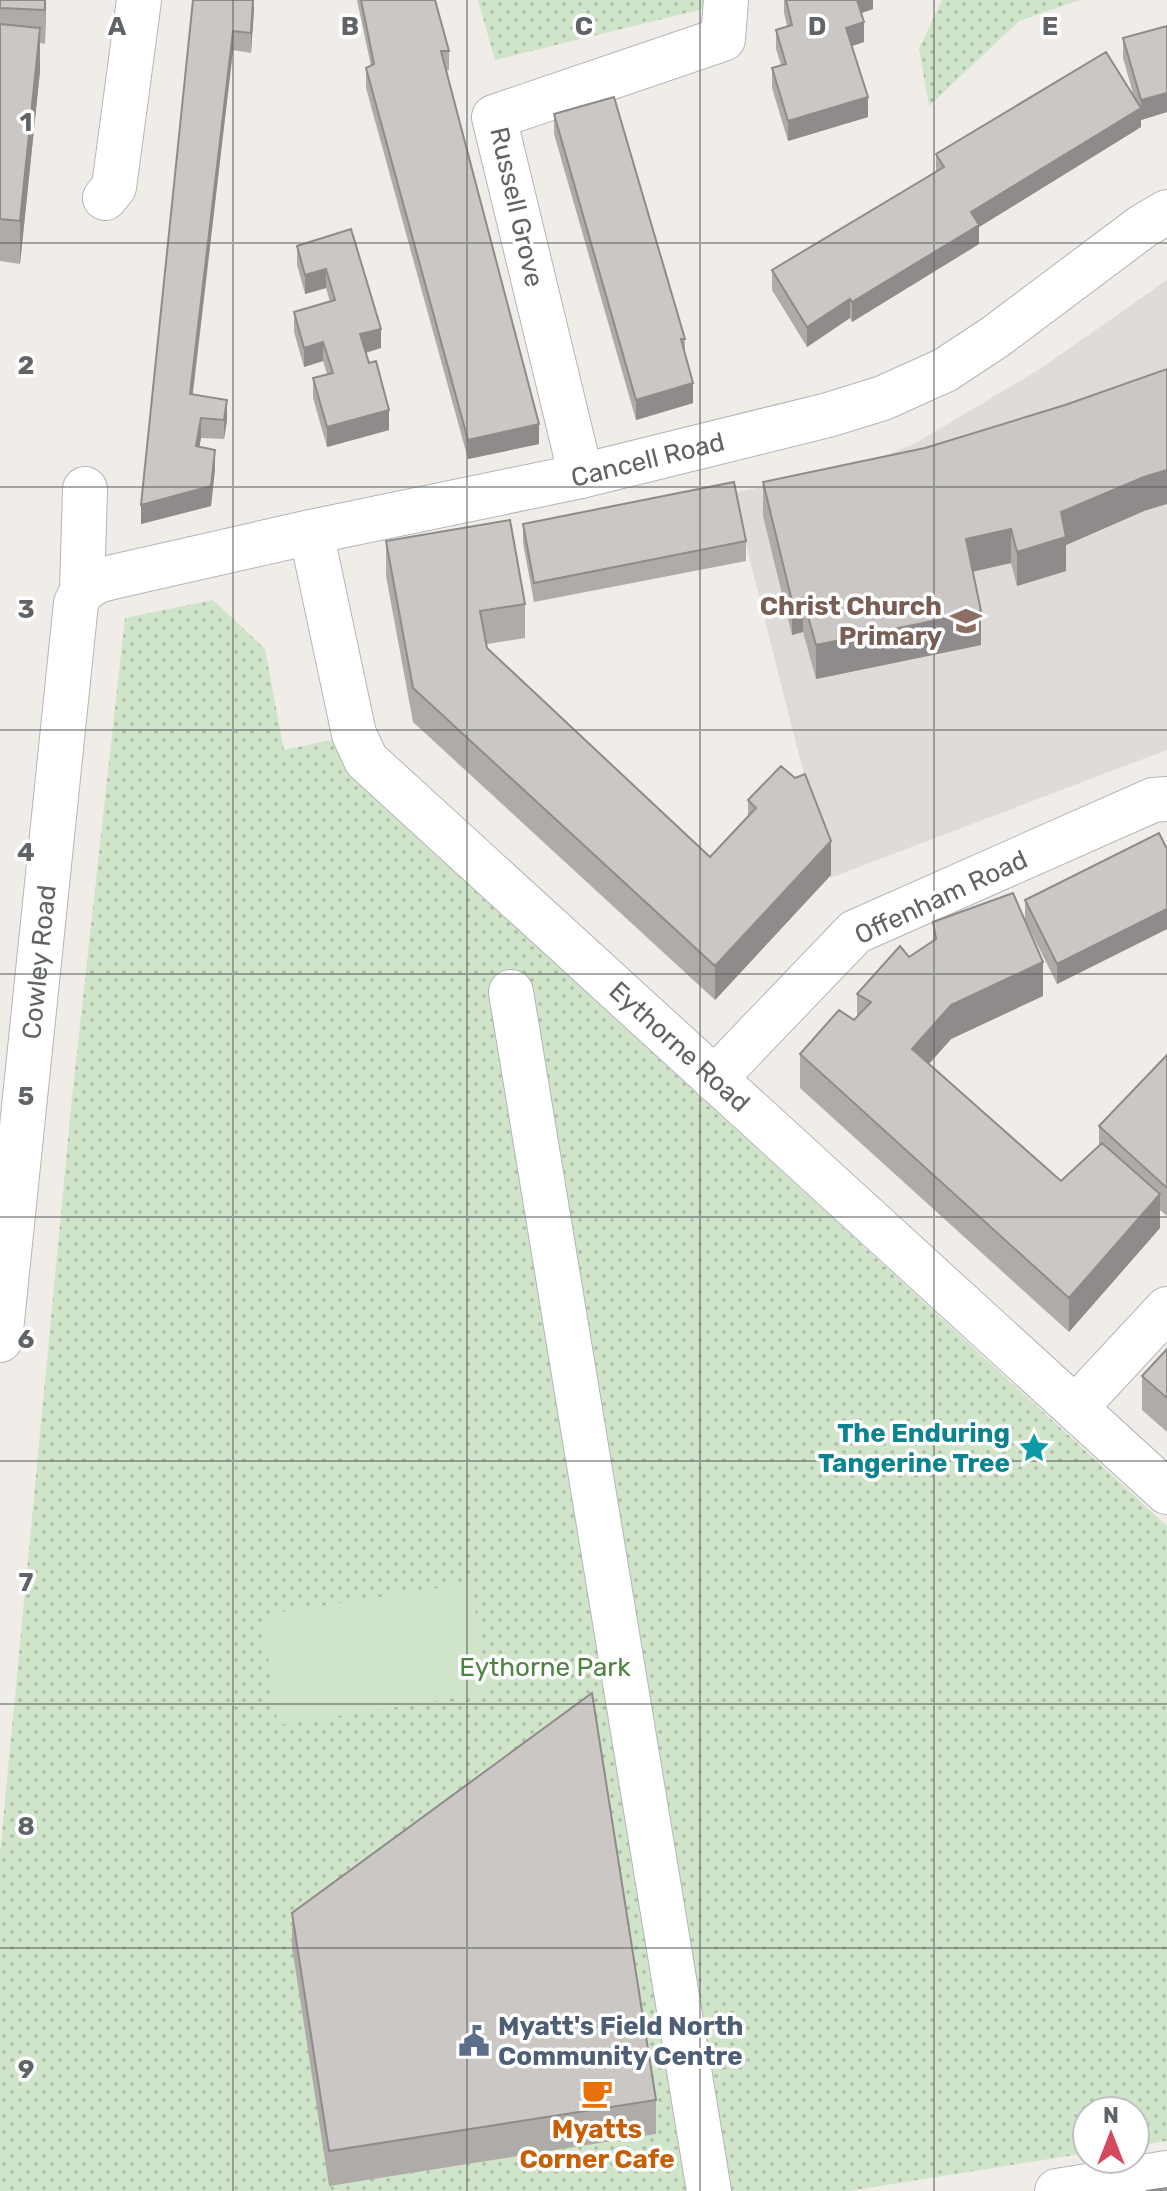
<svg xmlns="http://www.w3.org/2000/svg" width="1167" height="2191" font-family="Rubik,sans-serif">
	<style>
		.education { fill: #dfdcd7 }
		.park { fill: url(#park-dots) }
		.pitch { fill: #cfe4c8 }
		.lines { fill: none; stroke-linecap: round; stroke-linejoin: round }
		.minor-casing { stroke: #b3b6b8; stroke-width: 46 }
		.minor { stroke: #fff; stroke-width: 44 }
		.wall { fill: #afaba9 }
		.shaded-wall { fill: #8e8b8a }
		.building { fill: #cbc7c5; stroke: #8e8b8a; stroke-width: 2 }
		.grid { fill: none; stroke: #606466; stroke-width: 2; stroke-opacity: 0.55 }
		.labels { text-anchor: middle; stroke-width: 7; stroke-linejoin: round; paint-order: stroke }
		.street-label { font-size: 26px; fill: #606466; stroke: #fff }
		.education-label { font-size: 26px; font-weight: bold; fill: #785e54; stroke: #fff; text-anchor: end }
		.culture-label { font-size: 26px; font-weight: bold; fill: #0d838f; stroke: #fff; text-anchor: end }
		.park-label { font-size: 26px; fill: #4e8342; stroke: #fff }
		.service-label { font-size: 26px; font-weight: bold; fill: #4e5e75; stroke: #fff; text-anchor: start }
		.food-label { font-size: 26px; font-weight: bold; fill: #c56008; stroke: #fff }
		.grid-label { font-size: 26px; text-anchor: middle; font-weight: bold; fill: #606466; stroke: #fff; stroke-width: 7; stroke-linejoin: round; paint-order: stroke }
	</style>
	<defs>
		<pattern id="park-dots" width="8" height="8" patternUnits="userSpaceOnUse" patternTransform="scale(2)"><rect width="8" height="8" fill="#cfe4c8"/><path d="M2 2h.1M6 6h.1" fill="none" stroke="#abbca6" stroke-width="1.8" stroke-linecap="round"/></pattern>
	</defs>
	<rect width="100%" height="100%" fill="#f0ece8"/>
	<path class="education" d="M1167,280v470l-337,128 -97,-385 127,-27 54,-22 126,-75z"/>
	<path class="park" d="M478,0h226l-1,9 -208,51z
		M942,0h138l-61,21 -90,85 -10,-57z
		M213,600l52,49 19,101 52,-11 7,23 14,18 810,746v615l-32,5v-35h-48v42l-239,38h-848v-337l72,-756 53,-480z"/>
	<path class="pitch" d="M471,1583l17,110 -210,32 -16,-110z"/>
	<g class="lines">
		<defs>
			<g id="minor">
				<path d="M105,198l9,-11 25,-187"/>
				<path d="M581,476l-87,-359 229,-78 3,-39"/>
				<path id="s1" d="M311,532l43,202 12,26 801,732"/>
				<path id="s2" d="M82,591l15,-10 20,-5 194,-44 270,-56 247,-61 55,-17 62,-28 50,-33 148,-111 24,-14"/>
				<path d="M511,992l198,1199"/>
				<path d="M714,1079l141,-147 298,-132 14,-1"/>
				<path id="s3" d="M0,1340l76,-737 6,-12 3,-102"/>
				<path d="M1075,1408l92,-99"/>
				<path d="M1057,2191l110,-18"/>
			</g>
		</defs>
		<use href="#minor" class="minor-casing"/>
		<use href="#minor" class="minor"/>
	</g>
	<path class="wall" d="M0,0h46l-1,44 -5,-1v28l-20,193 -20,-3z
		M193,0h61l-3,53 -18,-3 -40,344 34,26 -3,19 -23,-1 -2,9 16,22 -4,37 -70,18z
		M357,0h78l14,51v19l-3,1 93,373 -71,15 -102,-371v-20l5,-2z
		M784,0h89v9l-12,4 3,29 -12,4 16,71 -80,24 -16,-53v-20l9,-3 -5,-16v-19l11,-4 -3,-13z
		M1167,26v86l-26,8v7l-162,100v17l-127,78 -2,-4 -43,29 -35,-57v-20l164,-99v-17l198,-57 -11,-39v-20z
		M554,114l131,225v14l8,50 -57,17 -82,-286z
		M351,229l30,119 -15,5 23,77 -62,17 -14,-49v-20l14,-4 -4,-13 -19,6 -10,-35v-20l36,-10 -4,-14 -21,6 -8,-29v-19z
		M763,482l381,29 -78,34v26l-49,15 -6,-23 -39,9 9,73 -165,34 -13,-47 -11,3 -29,-119z
		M523,524l223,17v20l-212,41 -11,-59z
		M386,541l139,63v34l-38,6v4l223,209 38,-41v-16l83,75 -116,125 -302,-278 -27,-146z
		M1167,849v80l-110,55 -32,-64v-20z
		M933,922l110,74 -92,43 -22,25 132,117 38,-35v-20l68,-71v161l-7,-6v18l-91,104 -269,-244v-34l54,-34 3,-3v-23l76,-53z
		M1167,1349v83l-25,-22v-34z
		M292,1913l364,187v34l-327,52 -37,-239z"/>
	<path class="shaded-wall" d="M45,0h1l-1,44z
		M253,0l1,11 -3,42v-20z
		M856,0h17v9l-17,6z
		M864,22v20l-18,6v-20z
		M40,28v43l-20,193v-43z
		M233,31v19l-43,364v-20z
		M1167,93v19l-26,8v7l-162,100v17l-127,78v-20l119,-90 170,-104v-8z
		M868,97v20l-80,24v-20z
		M326,269v19l-21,6v-19z
		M850,299v19l-43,29v-20z
		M381,329v19l-21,6v-20z
		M323,342v19l-19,6v-19z
		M693,383v20l-57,17v-20z
		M227,400v20l-3,19v-19z
		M389,410v20l-62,17v-20z
		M201,418v20l-5,28v-20z
		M539,424v20l-71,15v-19z
		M215,450v19l-4,37 -70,18v-19z
		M1167,470v34l-23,7 -78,34v26l-49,15v-34l44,-40 83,-35z
		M1011,529v34l-45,10v-34z
		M803,598v34l-11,3v-34z
		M981,611v34l-165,34v-34z
		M831,841v34l-116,125v-34z
		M1167,909v20l-110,55v-20z
		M1043,962v34l-92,43 -39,44v-34l39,-44z
		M1160,1194v34l-91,104v-34z"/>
	<path class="building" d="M0,0h45v10l-45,-2z
		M193,0h60l-2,33 -18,-2 -43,363 37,6 -3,20 -23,-2 -5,28 19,4 -4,36 -70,19z
		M361,0h74l14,51h-8l98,373 -71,16 -102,-372 8,-4z
		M786,0h71l7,22 -18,6 22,69 -80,24 -16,-53 14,-4 -10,-34 16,-5z
		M0,24l40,4 -20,193 -20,-2z
		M1167,26v67l-26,7 -18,-62z
		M1106,52l35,56 -170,104 8,13 -127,77 -2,-3 -43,28 -35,-57 172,-103 -8,-13z
		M614,97l71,242h-4l12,44 -57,17 -82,-286z
		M351,229l30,100 -21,5 9,29 7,-2 13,49 -62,17 -14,-49 20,-5 -10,-31 -19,6 -10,-36 41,-12 -9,-31 -21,6 -8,-29z
		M1167,369v101l-23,7 -83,35 5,25 -49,15 -6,-23 -45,10 15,72 -165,34 -13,-47 -11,3 -29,-119 162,-34 140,-43z
		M734,482l12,59 -212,42 -11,-59z
		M510,520l15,84 -45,7 7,37 223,209 46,-49 -8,-8 33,-34 14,12 10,-4 26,67 -116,125 -302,-278 -27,-147z
		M1159,833l8,16v60l-110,55 -32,-64z
		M1013,893l30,69 -92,43 -39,44 149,132 41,-38 58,51 -91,104 -269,-244 39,-44 15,10 17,-18 -14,-8 43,-48 9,11 27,-18 -3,-17z
		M1167,1055v133l-68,-62z
		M1167,1349v49l-25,-22z
		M592,1693l64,407 -327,51 -37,-238z
		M1167,2188v3h-21z"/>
	<path class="grid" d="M233,0v2191M467,0v2191M700,0v2191M934,0v2191M0,243h1167M0,487h1167M0,730h1167M0,974h1167M0,1217h1167M0,1461h1167M0,1704h1167M0,1948h1167"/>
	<defs>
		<symbol id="school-bare" viewBox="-9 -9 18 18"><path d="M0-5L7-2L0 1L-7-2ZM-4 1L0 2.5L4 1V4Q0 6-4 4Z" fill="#8d6e63" stroke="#fff" stroke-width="2.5" paint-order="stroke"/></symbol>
		<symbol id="sight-bare" viewBox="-9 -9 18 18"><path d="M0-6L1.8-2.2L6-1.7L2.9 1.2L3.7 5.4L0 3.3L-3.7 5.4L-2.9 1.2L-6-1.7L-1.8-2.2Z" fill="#0f9aa8" stroke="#fff" stroke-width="2.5" paint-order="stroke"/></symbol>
		<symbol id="civic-bare" viewBox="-9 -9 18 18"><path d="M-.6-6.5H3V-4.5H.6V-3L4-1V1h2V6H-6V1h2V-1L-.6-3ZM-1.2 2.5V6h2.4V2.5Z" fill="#5c6f8a" stroke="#fff" stroke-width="2.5" paint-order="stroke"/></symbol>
		<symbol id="cafe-bare" viewBox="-9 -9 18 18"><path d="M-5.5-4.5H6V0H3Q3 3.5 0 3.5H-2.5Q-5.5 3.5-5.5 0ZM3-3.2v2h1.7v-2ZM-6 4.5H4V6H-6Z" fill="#e8710a" stroke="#fff" stroke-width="2.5" paint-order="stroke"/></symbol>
	</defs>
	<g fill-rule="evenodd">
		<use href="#school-bare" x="944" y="599" width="44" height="44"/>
		<use href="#sight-bare" x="1012" y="1426" width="44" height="44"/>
		<use href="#civic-bare" x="452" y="2019" width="44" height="44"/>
		<use href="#cafe-bare" x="575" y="2071" width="44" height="44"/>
	</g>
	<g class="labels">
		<g class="street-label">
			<text transform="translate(517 207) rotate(77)" y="9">Russell Grove</text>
			<text dy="9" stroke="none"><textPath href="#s2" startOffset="582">Cancell Road</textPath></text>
			<text transform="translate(941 897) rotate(-25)" y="9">Offenham Road</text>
			<text dy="9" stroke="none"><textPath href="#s3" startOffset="380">Cowley Road</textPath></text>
			<text dy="9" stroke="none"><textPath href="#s1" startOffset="660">Eythorne Road</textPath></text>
		</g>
		<g class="education-label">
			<text x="942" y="615">Christ Church<tspan x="942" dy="30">Primary</tspan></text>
		</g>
		<g class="culture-label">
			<text x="1010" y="1442">The Enduring<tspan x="1010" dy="30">Tangerine Tree</tspan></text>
		</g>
		<g class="park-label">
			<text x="545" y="1676">Eythorne Park</text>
		</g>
		<g class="service-label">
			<text x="498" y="2035">Myatt's Field North<tspan x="498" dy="30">Community Centre</tspan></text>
		</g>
		<g class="food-label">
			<text x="597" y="2138">Myatts<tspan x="597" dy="30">Corner Cafe</tspan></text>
		</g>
	</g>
	<g class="grid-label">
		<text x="117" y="35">A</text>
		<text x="350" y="35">B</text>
		<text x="584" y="35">C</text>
		<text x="817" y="35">D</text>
		<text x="1050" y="35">E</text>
		<text x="26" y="131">1</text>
		<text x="26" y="374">2</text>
		<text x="26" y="618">3</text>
		<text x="26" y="861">4</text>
		<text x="26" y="1105">5</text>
		<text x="26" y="1348">6</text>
		<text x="26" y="1591">7</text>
		<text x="26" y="1835">8</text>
		<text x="26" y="2078">9</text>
	</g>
	<g transform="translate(1111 2135)"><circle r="38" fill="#ffffff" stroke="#bfc1c2" stroke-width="2"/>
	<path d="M0-6L14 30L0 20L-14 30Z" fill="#d5495f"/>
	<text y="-12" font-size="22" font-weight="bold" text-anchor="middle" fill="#606466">N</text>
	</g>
</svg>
